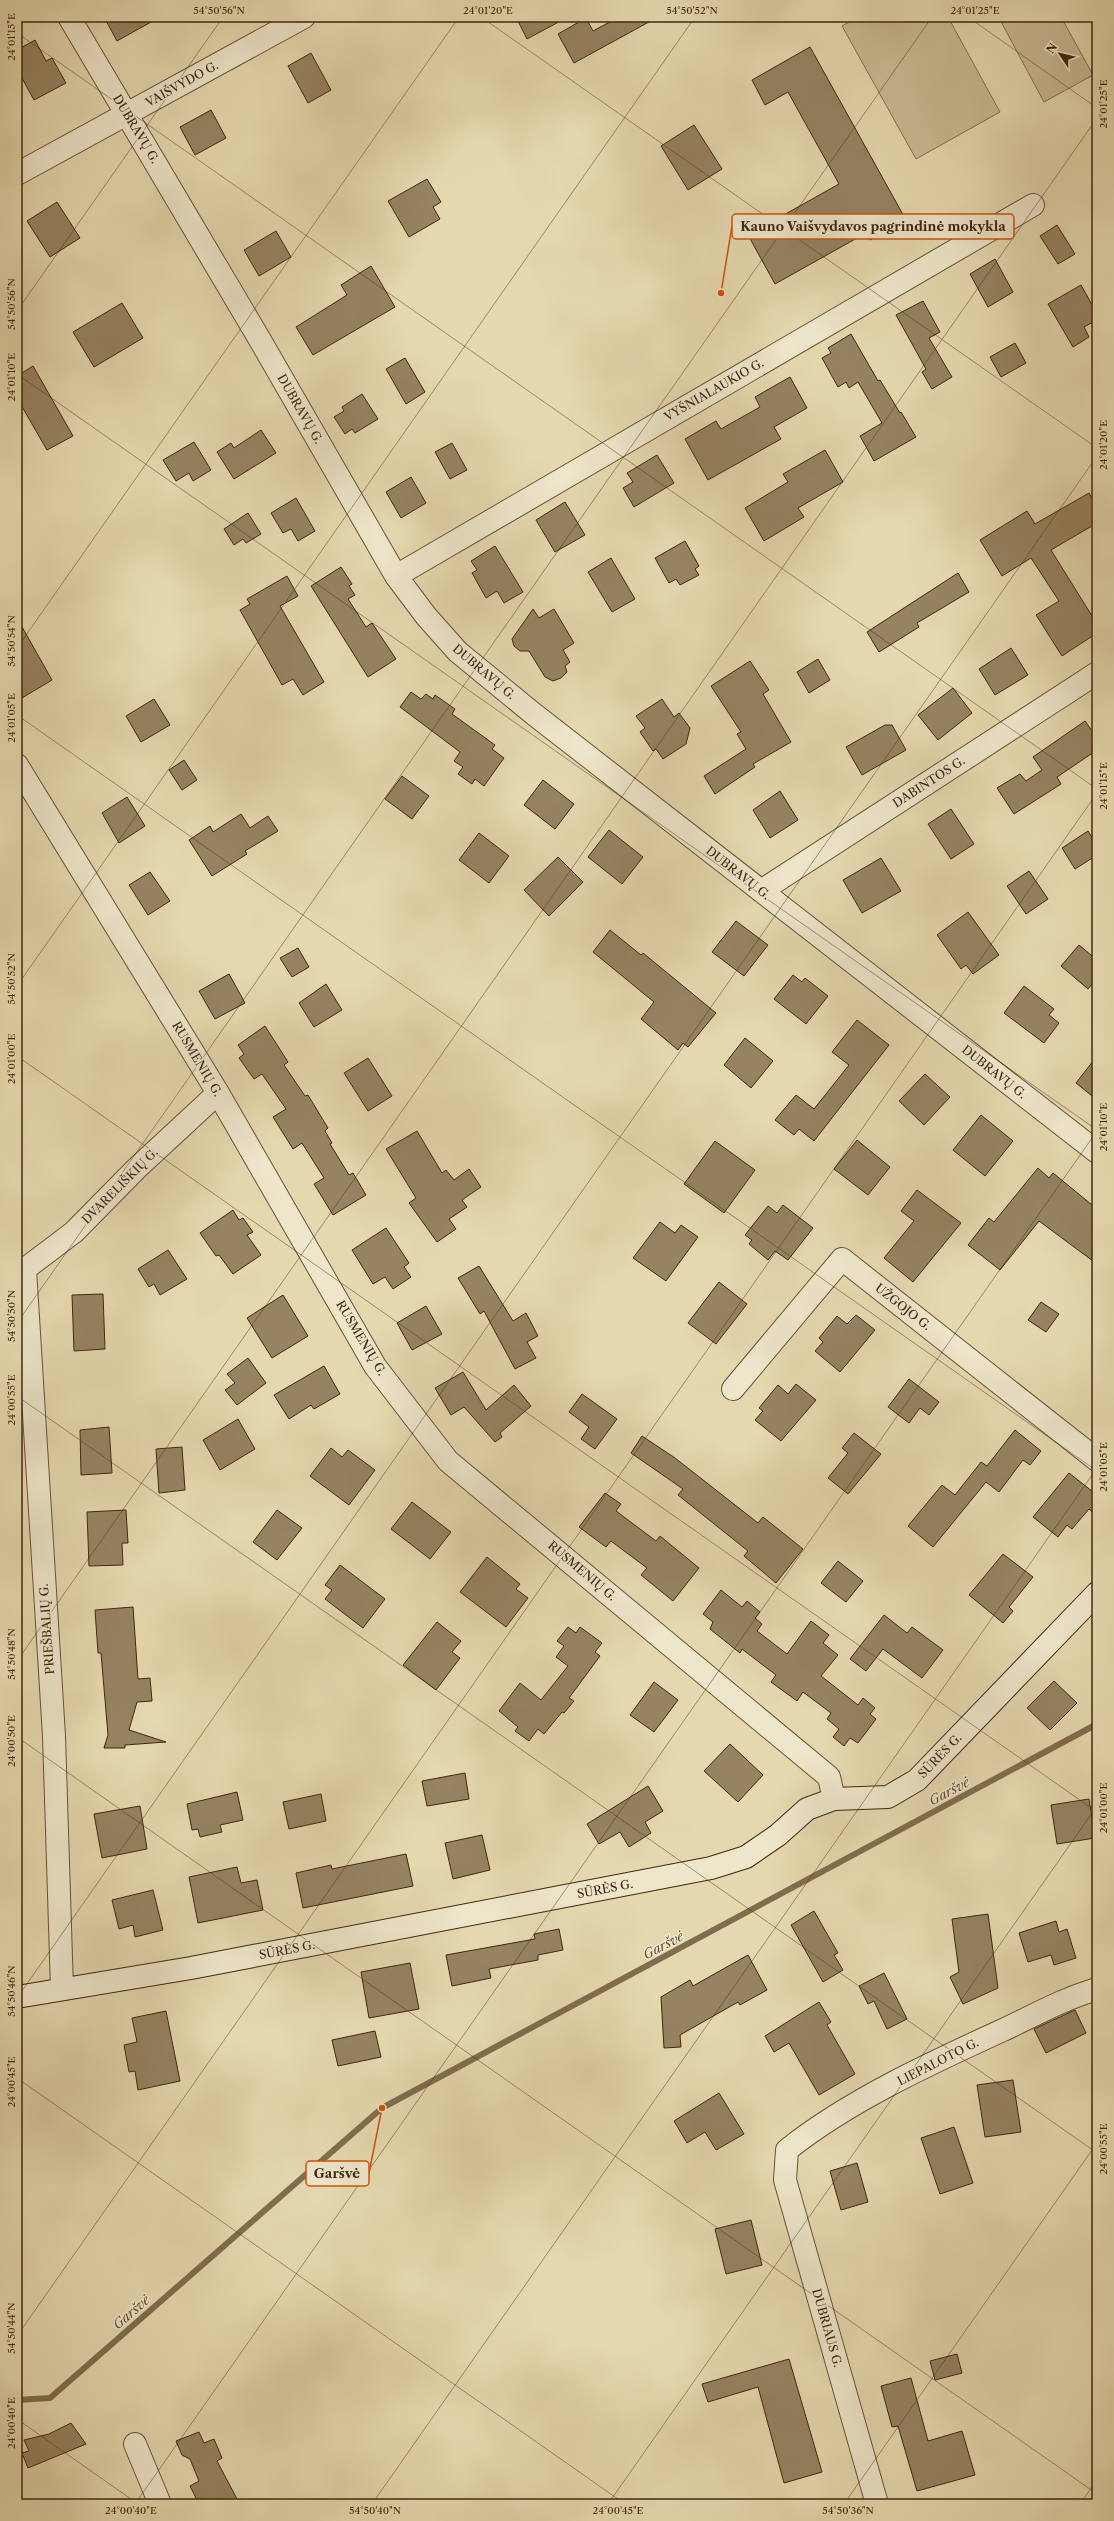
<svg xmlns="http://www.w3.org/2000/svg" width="1114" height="2521" font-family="'Libre Caslon Text',serif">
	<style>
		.green { fill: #c9ba94; stroke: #847051 }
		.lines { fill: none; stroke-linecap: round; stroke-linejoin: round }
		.stream { stroke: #816d4e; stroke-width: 6 }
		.building { fill: #968362; stroke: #40270e }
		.street-casing { stroke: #695336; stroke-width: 24 }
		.secondary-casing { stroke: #40270e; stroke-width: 24 }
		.street { stroke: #eee6cb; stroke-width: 22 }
		.secondary { stroke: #eee6cb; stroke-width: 22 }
		.ticks { fill: none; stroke: #40270e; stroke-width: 1; stroke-opacity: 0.45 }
		.labels { text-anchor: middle; stroke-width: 3; stroke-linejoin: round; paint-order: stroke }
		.street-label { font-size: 12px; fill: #40270e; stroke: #eee6cb }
		.water-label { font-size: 13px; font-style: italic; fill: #614a2e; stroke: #eee6cb }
		.leader { fill: none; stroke: #cf520c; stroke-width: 1.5 }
		.callout-dot { fill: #cf520c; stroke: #eee6cb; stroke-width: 1.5 }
		.callout { fill: #eee6cb; stroke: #cf520c; stroke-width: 1.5 }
		.callout-label { font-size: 13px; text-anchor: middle; font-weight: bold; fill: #40270e }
		.neatline { fill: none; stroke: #40270e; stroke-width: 1.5 }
		.ticks-label { font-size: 10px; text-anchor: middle; fill: #40270e }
	</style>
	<rect width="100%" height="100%" fill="#e5d8af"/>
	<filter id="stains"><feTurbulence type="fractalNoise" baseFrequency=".005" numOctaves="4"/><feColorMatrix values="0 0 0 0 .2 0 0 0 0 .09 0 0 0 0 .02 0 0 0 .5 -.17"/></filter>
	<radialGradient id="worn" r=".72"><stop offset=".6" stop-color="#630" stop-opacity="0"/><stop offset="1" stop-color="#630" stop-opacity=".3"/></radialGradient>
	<path class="green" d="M858,17h90l52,95 -84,47 -74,-133z
		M1001,17h60l32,58 -49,27 -45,-84z"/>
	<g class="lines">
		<path class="stream" d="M17,2400l33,-2 332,-290 715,-384"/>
	</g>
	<path class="building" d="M104,17h56l-43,24z
		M516,17h52l-41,22z
		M619,17h39l-84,46 -16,-29 28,-16 7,13z
		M35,40l11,21 6,-3 14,25 -32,17 -17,-31v-19z
		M810,47l96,173 -36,20 -4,-7 -91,51 -27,-49 91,-51 -51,-92 -23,13 -13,-25z
		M311,53l20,37 -23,13 -20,-37z
		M211,110l15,28 -31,17 -15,-28z
		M694,125l28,44 -34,21 -27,-44z
		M427,179l14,23 -8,5 7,12 -31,18 -21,-36z
		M57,202l23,36 -30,19 -23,-36z
		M1057,225l18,29 -17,10 -18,-28z
		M276,231l15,26 -32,19 -15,-26z
		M995,259l18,33 -25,15 -18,-33z
		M371,266l24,41 -82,48 -17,-28 51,-32 -6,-10z
		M1081,285l16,29v6l-13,7 5,10 -16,10 -25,-43z
		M923,301l17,31 -11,6 23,39 -20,12 -10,-17 4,-3 -30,-54z
		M122,303l21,35 -49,29 -21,-35z
		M851,334l27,47 2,-1 20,33 1,-1 15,25 -42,24 -14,-25 22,-13 -24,-41 -9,6 -3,-6 -8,5 -16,-29 9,-5 -3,-5z
		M1015,343l11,20 -25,14 -11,-20z
		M405,358l20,34 -19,12 -20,-35z
		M33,366l40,70 -26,14 -30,-52v-22z
		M790,377l17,31 -33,19 7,12 -73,41 -23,-41 31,-18 5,8 39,-22 -5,-10z
		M362,394l16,25 -23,14 -3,-4 -7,5 -11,-17 10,-6 -2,-4z
		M261,430l15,23 -42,26 -17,-27 14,-9 3,5z
		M194,442l17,28 -18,11 -4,-8 -13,8 -13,-21z
		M452,443l15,27 -17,9 -15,-27z
		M825,450l18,32 -45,26 6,9 -40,24 -19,-33 43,-26 -5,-8z
		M657,455l17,28 -40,24 -11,-19 10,-6 -6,-9z
		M411,477l15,26 -25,15 -15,-26z
		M1089,493l8,14v16l-46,27 46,74v9l-35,23 -26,-41 23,-14 -28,-43 -29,18 -22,-36 47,-29 8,13z
		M296,498l19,33 -17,10 -7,-12 -8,4 -12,-20z
		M565,502l20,33 -30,17 -19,-32z
		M248,513l13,21 -15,9 -3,-4 -9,6 -10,-16z
		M685,541l14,25 -4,3 4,6 -19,10 -4,-6 -7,4 -14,-25z
		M495,546l28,46 -19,11 -7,-12 -11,7 -14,-25 5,-3 -6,-9z
		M611,558l24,41 -23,13 -24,-40z
		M341,567l11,17 -3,2 6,9 -7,4 18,28 6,-4 24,36 -28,18 -57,-91z
		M958,573l11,19 -52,31 2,4 -40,25 -12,-20z
		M287,576l11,20 -18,10 44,76 -21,13 -10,-16 -11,6 -42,-75 10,-6 -3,-5z
		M533,609l6,9 15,-9 20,34 -11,7 7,12 -5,4 2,6 -6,6 -8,3 -8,-4 -16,-26h-9l-6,-5 -2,-7z
		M17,618l35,62 -35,21z
		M1011,648l17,27 -33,20 -16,-26z
		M818,659l12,21 -21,13 -12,-21z
		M750,661l19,29 -6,4 28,48 -38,22 2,3 -40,27 -11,-18 42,-27 -9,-15 4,-2 -30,-46z
		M953,688l19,25 -34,27 -20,-25z
		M411,692l10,7 5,-5 7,5 2,-4 20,14 -3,5 43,31 -3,4 12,9 -20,28 -9,-7 -3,5 -14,-10 5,-7 -9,-6 6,-9 -60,-45z
		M154,699l16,26 -29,17 -15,-26z
		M662,699l12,18 5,-4 11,15 -4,16 -23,15 -7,-10 -3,2 -13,-19 5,-4 -9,-12z
		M1085,721l12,17v12l-40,27 4,7 -47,30 -17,-26 23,-14 6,7 16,-11 -9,-13z
		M885,725h7l14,25 -44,25 -16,-28z
		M184,760l13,20 -15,10 -13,-20z
		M402,776l27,20 -17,23 -27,-20z
		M543,780l31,24 -19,25 -31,-24z
		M780,791l18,29 -28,18 -17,-28z
		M127,797l18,29 -26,17 -17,-30z
		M951,809l23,35 -23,15 -23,-35z
		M241,814l9,14 18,-12 10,15 -33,20 2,3 -35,22 -23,-36 21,-14 3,6z
		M609,830l34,27 -21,27 -34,-27z
		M1088,831l9,14v10l-22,14 -13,-21z
		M479,833l30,23 -20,27 -30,-23z
		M558,857l25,25 -34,34 -25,-26z
		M881,858l20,33 -39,22 -19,-33z
		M1029,871l19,28 -22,15 -19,-28z
		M150,872l20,29 -22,14 -19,-30z
		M968,912l31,43 -26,19 -7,-9 -5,4 -24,-34z
		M736,921l32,24 -24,31 -32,-24z
		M610,930l31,25 2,-2 73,60 -28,34 -5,-4 -5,7 -37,-31 13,-17 -61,-50z
		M1079,945l18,15v18l-9,11 -27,-23z
		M298,948l11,19 -17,10 -12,-19z
		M229,974l16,29 -30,16 -16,-28z
		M793,975l9,7 3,-4 23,18 -22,28 -32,-25z
		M326,984l16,26 -28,17 -15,-24z
		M1024,986l30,23 -5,6 10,8 -15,20 -40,-30z
		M857,1020l32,25 -75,96 -15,-12 -5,6 -19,-15 21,-25 18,14 35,-44 -17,-13z
		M265,1026l23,36 -4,3 21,31 3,-1 20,33 -3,3 7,12 -2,1 19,31 4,-2 13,22 -33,20 -19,-31 10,-6 -22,-35 -9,6 -20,-32 13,-8 -24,-35 -8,5 -15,-21 5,-4 -6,-9z
		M745,1038l28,23 -22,27 -27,-23z
		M1097,1056v44l-21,-17z
		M368,1058l24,38 -24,15 -24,-38z
		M925,1074l25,23 -26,28 -25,-24z
		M981,1115l32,26 -28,35 -32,-26z
		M417,1131l25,42 4,-3 8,10 15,-11 12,18 -19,13 5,7 -18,12 7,10 -19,13 -28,-39 7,-5 -30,-49z
		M857,1140l33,27 -22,28 -34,-26z
		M715,1141l40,29 -31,43 -40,-29z
		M1038,1168l11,10 4,-5 44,36v55l-58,-43 -39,49 -32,-25 21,-27 5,4z
		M917,1190l44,33 -48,59 -29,-24 30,-37 -13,-10z
		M783,1205l30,23 -25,32 -13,-9 -7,9 -19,-16 3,-4 -7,-5 23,-29 9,7z
		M233,1210l6,10 4,-2 10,14 -6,3 14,20 -28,19 -14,-19 -3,1 -16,-23z
		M660,1222l15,11 6,-8 17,12 -32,44 -33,-23z
		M386,1228l23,35 -5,4 7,10 -18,12 -8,-12 -12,7 -21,-34z
		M168,1250l19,29 -27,16 -6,-11 -5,3 -11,-18z
		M479,1266l34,55 13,-8 12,23 -11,6 9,16 -21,11 -31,-58 -4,3 -22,-36z
		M719,1282l28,22 -31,40 -28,-21z
		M103,1294l2,55 -31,2 -2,-56z
		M283,1295l25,41 -36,22 -25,-40z
		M1041,1302l18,12 -13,18 -18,-12z
		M426,1306l16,28 -30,16 -15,-27z
		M856,1315l19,15 -35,42 -25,-21 8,-9 -4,-4 18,-22 10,8z
		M248,1358l18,25 -29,22 -12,-15 10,-7 -8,-9z
		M324,1366l16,28 -26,15 -3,-4 -22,14 -15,-24z
		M463,1372l23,38 28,-25 17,21 -31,27 2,4 -7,5 -31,-35 -13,8 -16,-27z
		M909,1379l30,23 -10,13 -9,-7 -11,15 -21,-16z
		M796,1384l20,16 -35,41 -26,-21 8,-9 -4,-3 19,-23 10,9z
		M582,1394l35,25 -22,30 -14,-10 8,-12 -20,-15z
		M238,1419l17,30 -35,21 -17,-30z
		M109,1427l3,46 -31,2 -1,-45z
		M1015,1430l26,21 -11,14 -7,-5 -24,32 -13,-10 -53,65 -25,-21 34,-41 13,10 26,-33 6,4z
		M854,1433l27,21 -33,40 -20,-16 20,-25 -6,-5z
		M642,1436l33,22 83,65 5,-6 40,32 -27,34 -32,-27 4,-5 -70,-56 5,-6 -52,-36z
		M182,1447l3,43 -26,3 -3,-44z
		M331,1448l11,9 6,-7 27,20 -26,35 -39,-29z
		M1069,1473l28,22v21l-8,-7 -17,20 -5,-4 -9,12 -25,-20z
		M605,1493l16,11 -5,7 40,30 4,-5 39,32 -26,33 -32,-26 6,-7 -36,-27 -5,6 -27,-20z
		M412,1502l39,30 -21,27 -39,-30z
		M126,1510l2,33h-6l1,22 -34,1 -2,-54z
		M277,1510l25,18 -25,32 -24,-18z
		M1003,1554l30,23 -24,30 4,4 -10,12 -34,-28z
		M487,1557l33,27 -4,5 12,9 -22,29 -46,-35z
		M838,1561l25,20 -17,21 -25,-19z
		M340,1565l45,34 -22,29 -38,-29 7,-9 -7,-5z
		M721,1590l21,17 5,-6 13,11 -5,6 7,6 -5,7 30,23 24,-33 18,14 -6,8 15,12 -17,21 37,29 5,-7 12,10 -5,6 6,5 -18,24 -8,-5 -6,8 -11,-9 6,-8 -12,-10 4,-6 -28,-21 -6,9 -26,-19 5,-7 -34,-26 -2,4 -30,-24 3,-7 -10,-8z
		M133,1607l5,72 12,-1 2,23 -15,1 -8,28 37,12 -41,3v3h-21l4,-13 -7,-82h-3l-3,-43z
		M884,1615l23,18 5,-6 31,23 -21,28 -39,-29 -17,22 -16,-12z
		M437,1622l24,19 -9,11 8,6 -24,32 -33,-25z
		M568,1627l8,6 4,-6 22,16 -7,9 5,4 -31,42 5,3 -10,12 -2,-1 -18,22 -6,-5 -9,12 -14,-10 3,-4 -19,-16 21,-28 21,17 27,-34 -12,-9 8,-11 -7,-5z
		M1054,1681l23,22 -27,27 -23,-22z
		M654,1682l24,18 -24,32 -24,-17z
		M730,1744l33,31 -25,27 -34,-31z
		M465,1773l4,26 -42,7 -5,-25z
		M648,1786l15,25 -18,11 6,11 -22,14 -9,-15 -21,12 -12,-20z
		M237,1792l6,28 -23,5 2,7 -22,5 -2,-8 -6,1 -5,-26z
		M321,1794l5,27 -37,8 -6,-27z
		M1089,1799l6,39 -38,6 -6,-39z
		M140,1806l7,43 -45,9 -8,-44z
		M482,1835l8,35 -37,9 -8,-36z
		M406,1854l7,32 -110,22 -7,-35 35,-8 1,4z
		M237,1867l4,16 16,-3 6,30 -65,13 -9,-46z
		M153,1890l10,40 -28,7 -2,-12 -14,4 -7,-29z
		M814,1911l24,42 -4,2 9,15 -20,12 -32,-57z
		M988,1914l10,74 -35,16 -13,-27 9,-5 -7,-53z
		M1056,1921l3,11 8,-3 9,29 -22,7 -3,-10 -23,7 -9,-29z
		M559,1929l4,21 -25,5v5l-49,9 2,9 -39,8 -6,-31 89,-16 -1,-5z
		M748,1955l19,35 -27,15 -2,-3 -58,33 1,12 -17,1 -3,-51 29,-17 3,6z
		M410,1963l9,46 -50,9 -8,-46z
		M884,1973l23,46 -20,10 -13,-28 -6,3 -9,-18z
		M819,2002l12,20 -4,3 28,49 -36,21 -30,-52 -15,9 -9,-16z
		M1075,2010l11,23 -40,20 -12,-24z
		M166,2011l14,70 -42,9 -3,-19 -6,1 -5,-27 13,-3 -5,-24z
		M375,2031l6,26 -43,9 -6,-26z
		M1013,2080l8,52 -36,5 -8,-52z
		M719,2093l25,41 -28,16 -11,-18 -18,11 -13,-22z
		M954,2127l19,56 -33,11 -19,-56z
		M857,2163l11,39 -27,8 -11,-39z
		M751,2220l11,45 -36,9 -11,-45z
		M957,2354l5,19 -27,7 -5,-19z
		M789,2359l33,113 -38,11 -26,-96 -50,15 -6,-18z
		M911,2378l17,63 34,-10 13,44 -58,16 -19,-65 -6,1 -11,-41z
		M71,2423l15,21 -58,24 -6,-15 7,-2 -5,-11 25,-6z
		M199,2432l5,11 10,-4 8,19 -5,3 20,38 -11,5h-19l-10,-4 -7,-14 9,-5 -9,-22 -8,-4 -6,-14z"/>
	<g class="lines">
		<defs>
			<path id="street" d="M69,17l191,323 136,236 30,40 32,36 77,63 562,437
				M17,174l287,-157
				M396,576l637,-371
				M17,765l201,328 157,273 73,95 381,316 5,22
				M761,891l336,-218
				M25,1269l29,467 8,253
				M17,1270l8,-1 49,-37 62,-63 82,-76
				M733,1389l109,-130 255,201
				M135,2444l25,60
				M877,2504l-92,-324 2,-30c61,-49 144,-87 216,-120 32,-15 60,-31 94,-41"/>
			<path id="secondary" d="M17,1997l174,-29 520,-100 35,-11 32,-22 29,-26 27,-10 54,-2 29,-17 180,-187"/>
		</defs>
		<use href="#street" class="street-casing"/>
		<use href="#secondary" class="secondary-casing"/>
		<use href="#street" class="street"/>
		<use href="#secondary" class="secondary"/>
	</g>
	<path class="ticks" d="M481,17l616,431M968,17l129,91M17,33l1080,756M17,311l206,-294M17,374l1080,756M17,648l442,-631M17,715l1080,756M17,986l678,-969M17,1056l1080,756M17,1323l915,-1306M17,1396l1080,757M17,1661l1080,-1543M17,1737l1080,757M17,1998l1080,-1542M17,2078l608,426M17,2336l1080,-1543M17,2419l121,85M135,2504l962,-1373M372,2504l725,-1036M608,2504l489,-698M844,2504l253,-361M1080,2504l17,-24"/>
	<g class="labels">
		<g class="street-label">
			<text transform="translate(182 84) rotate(-29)" y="4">VAIŠVYDO G.</text>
			<text transform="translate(136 129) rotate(59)" y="4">DUBRAVŲ G.</text>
			<text transform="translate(714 390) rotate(-30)" y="4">VYŠNIALAUKIO G.</text>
			<text transform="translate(300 409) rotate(60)" y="4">DUBRAVŲ G.</text>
			<text transform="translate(484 672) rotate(40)" y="4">DUBRAVŲ G.</text>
			<text transform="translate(929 782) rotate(-33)" y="4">DABINTOS G.</text>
			<text transform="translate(738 873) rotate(38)" y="4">DUBRAVŲ G.</text>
			<text transform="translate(197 1059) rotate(59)" y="4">RUSMENIŲ G.</text>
			<text transform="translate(994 1072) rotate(38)" y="4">DUBRAVŲ G.</text>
			<text transform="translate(120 1186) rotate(-45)" y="4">DVARELIŠKIŲ G.</text>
			<text transform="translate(903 1307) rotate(38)" y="4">UŽGOJO G.</text>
			<text transform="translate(361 1338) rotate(59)" y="4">RUSMENIŲ G.</text>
			<text transform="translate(582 1571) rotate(40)" y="4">RUSMENIŲ G.</text>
			<text transform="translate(47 1629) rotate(-94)" y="4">PRIEŠBALIŲ G.</text>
			<text transform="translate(940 1756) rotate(-46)" y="4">SŪRĖS G.</text>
			<text transform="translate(605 1889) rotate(-11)" y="4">SŪRĖS G.</text>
			<text transform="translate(287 1950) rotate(-11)" y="4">SŪRĖS G.</text>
			<text transform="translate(938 2062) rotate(-27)" y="4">LIEPALOTO G.</text>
			<text transform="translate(827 2328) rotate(74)" y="4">DUBRIAUS G.</text>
		</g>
		<g class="water-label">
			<text transform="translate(949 1791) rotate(-28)" y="5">Garšvė</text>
			<text transform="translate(663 1945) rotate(-28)" y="5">Garšvė</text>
			<text transform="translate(131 2312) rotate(-41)" y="5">Garšvė</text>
		</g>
	</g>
	<path class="leader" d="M721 293L732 226M382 2108L369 2173"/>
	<g class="callout-dot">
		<circle cx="721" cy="293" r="4"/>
		<circle cx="382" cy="2108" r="4"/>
	</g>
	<g class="callout">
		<rect x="732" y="214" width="282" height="25" rx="4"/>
		<rect x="306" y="2161" width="63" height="25" rx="4"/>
	</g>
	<g class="callout-label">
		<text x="873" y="231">Kauno Vaišvydavos pagrindinė mokykla</text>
		<text x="337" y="2178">Garšvė</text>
	</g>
	<rect width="1114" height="2521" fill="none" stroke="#e5d8af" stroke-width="44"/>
	<g transform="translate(1060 54) rotate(305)" stroke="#eee6cb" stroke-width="3" paint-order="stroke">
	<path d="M0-3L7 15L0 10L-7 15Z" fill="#40270e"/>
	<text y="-6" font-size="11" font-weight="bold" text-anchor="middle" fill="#40270e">N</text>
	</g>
	<rect x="22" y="22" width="1070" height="2477" class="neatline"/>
	<g class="ticks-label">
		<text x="219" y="14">54°50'56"N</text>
		<text x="488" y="14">24°01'20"E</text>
		<text x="692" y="14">54°50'52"N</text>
		<text x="975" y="14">24°01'25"E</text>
		<text transform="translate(11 37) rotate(-90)" y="4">24°01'15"E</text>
		<text transform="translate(1103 104) rotate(-90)" y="4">24°01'25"E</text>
		<text transform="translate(11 304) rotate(-90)" y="4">54°50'56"N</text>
		<text transform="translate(11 377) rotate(-90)" y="4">24°01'10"E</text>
		<text transform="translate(1103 445) rotate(-90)" y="4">24°01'20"E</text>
		<text transform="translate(11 641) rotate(-90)" y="4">54°50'54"N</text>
		<text transform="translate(11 718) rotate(-90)" y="4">24°01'05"E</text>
		<text transform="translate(1103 786) rotate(-90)" y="4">24°01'15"E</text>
		<text transform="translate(11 979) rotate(-90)" y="4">54°50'52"N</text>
		<text transform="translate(11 1059) rotate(-90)" y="4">24°01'00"E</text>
		<text transform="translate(1103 1127) rotate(-90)" y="4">24°01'10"E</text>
		<text transform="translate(11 1316) rotate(-90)" y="4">54°50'50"N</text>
		<text transform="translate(11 1400) rotate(-90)" y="4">24°00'55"E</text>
		<text transform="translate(1103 1467) rotate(-90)" y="4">24°01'05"E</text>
		<text transform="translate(11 1654) rotate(-90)" y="4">54°50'48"N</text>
		<text transform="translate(11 1741) rotate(-90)" y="4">24°00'50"E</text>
		<text transform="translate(1103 1808) rotate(-90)" y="4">24°01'00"E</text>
		<text transform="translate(11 1991) rotate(-90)" y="4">54°50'46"N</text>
		<text transform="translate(11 2082) rotate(-90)" y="4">24°00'45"E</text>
		<text transform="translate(1103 2149) rotate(-90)" y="4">24°00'55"E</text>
		<text transform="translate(11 2328) rotate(-90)" y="4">54°50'44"N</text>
		<text transform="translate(11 2423) rotate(-90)" y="4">24°00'40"E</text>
		<text x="131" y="2514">24°00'40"E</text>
		<text x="375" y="2514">54°50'40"N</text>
		<text x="618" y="2514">24°00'45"E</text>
		<text x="848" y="2514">54°50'36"N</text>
	</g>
	<rect width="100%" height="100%" filter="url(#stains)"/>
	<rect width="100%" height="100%" fill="url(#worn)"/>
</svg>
